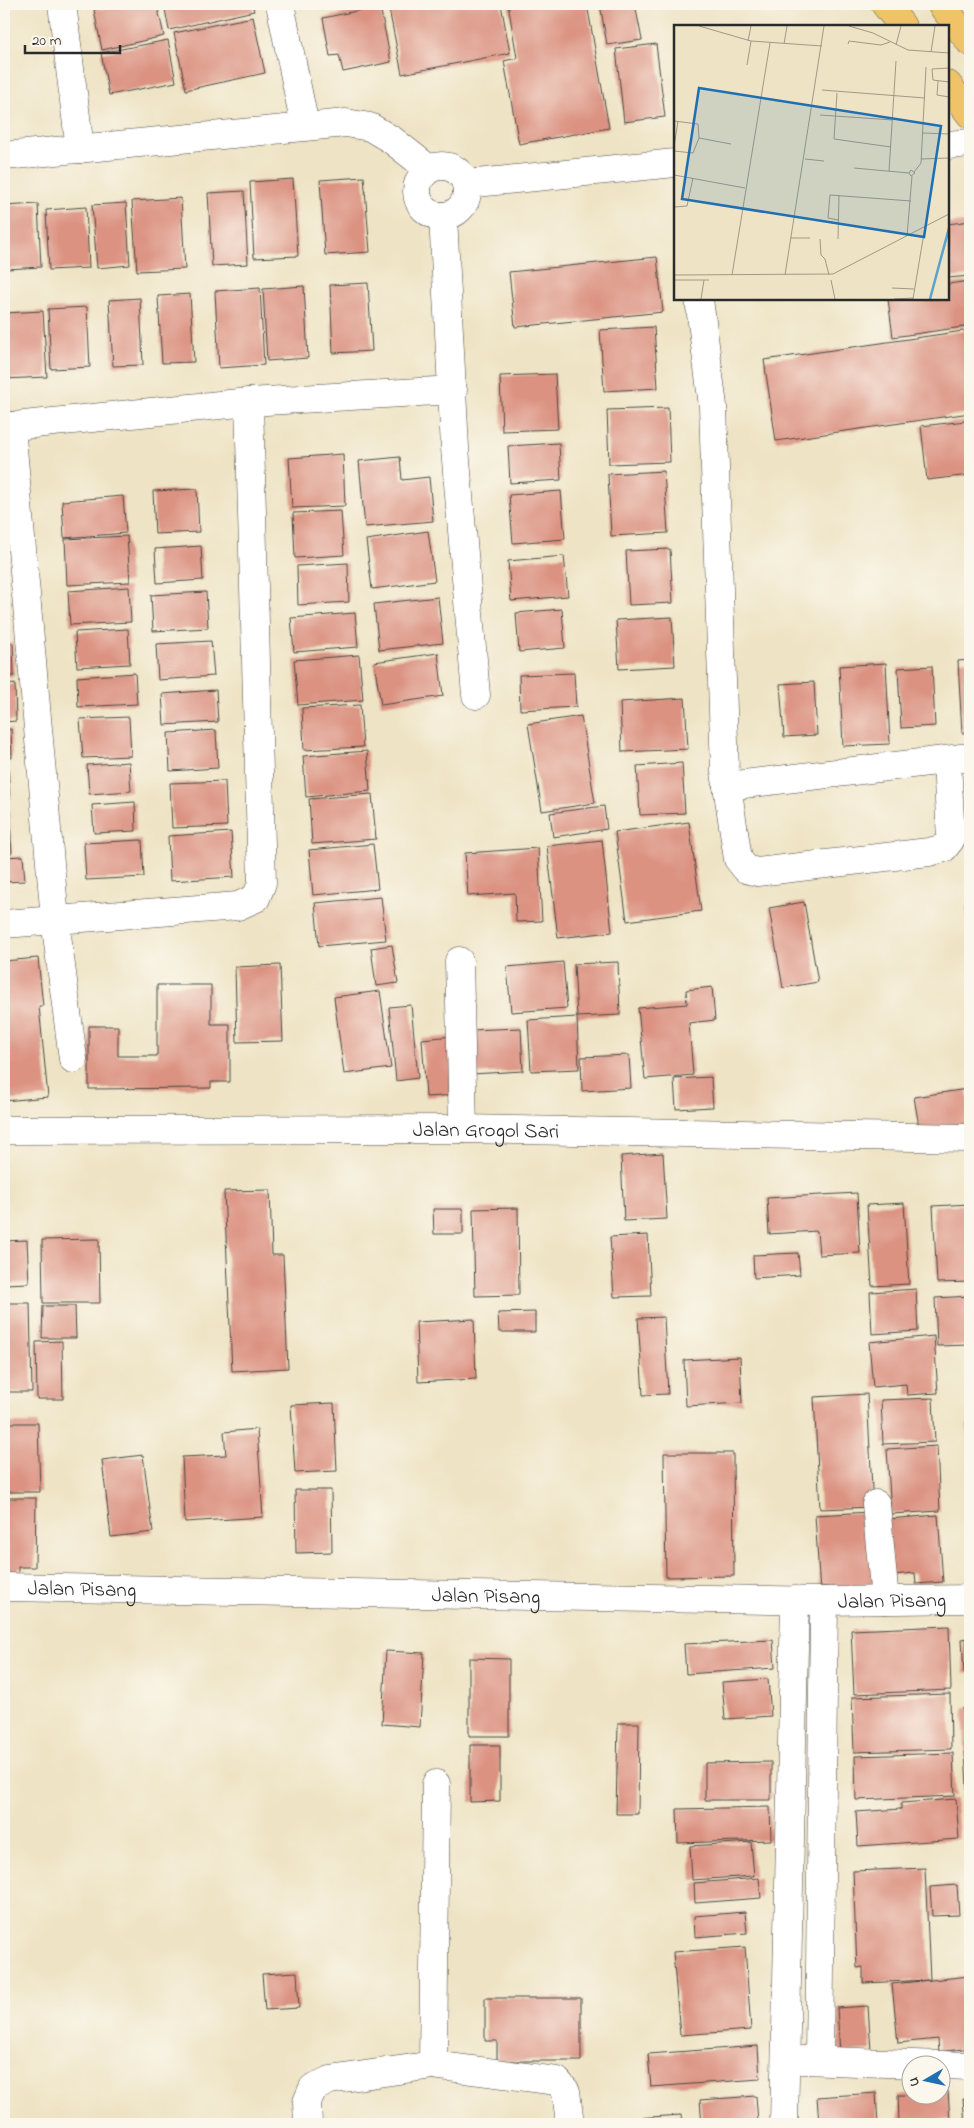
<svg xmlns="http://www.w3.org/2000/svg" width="974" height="2128" font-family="'Indie Flower',sans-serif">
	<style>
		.building { fill: #db9281 }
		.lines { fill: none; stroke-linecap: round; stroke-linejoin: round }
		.minor-casing { stroke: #484742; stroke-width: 29 }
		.highway-casing { stroke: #484742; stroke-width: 29 }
		.minor { stroke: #fff; stroke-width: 28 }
		.highway { stroke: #f1c369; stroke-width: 28 }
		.labels { text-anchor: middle; stroke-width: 4.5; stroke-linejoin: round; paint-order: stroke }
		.street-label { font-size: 21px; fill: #2b2b2b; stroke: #fbf7ec }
		.inset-river { fill: none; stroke: #58a3d0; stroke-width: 2.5 }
		.inset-road { fill: none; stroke: #a09987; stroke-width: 1 }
		.view { fill: #1f6fb2; fill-opacity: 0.15; stroke: #1f6fb2; stroke-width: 2.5 }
		.inset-edge { fill: none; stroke: #2b2b2b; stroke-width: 2.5 }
	</style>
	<rect width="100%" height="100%" fill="#fbf7ec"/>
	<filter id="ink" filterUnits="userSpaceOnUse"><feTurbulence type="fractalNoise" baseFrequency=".02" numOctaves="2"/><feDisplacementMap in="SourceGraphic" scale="10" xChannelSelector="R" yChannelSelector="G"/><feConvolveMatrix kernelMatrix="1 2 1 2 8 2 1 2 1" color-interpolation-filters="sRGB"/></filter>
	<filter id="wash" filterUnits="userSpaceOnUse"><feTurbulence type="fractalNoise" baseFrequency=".0096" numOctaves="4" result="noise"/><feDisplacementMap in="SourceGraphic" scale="20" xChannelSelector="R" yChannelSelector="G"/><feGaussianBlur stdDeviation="1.12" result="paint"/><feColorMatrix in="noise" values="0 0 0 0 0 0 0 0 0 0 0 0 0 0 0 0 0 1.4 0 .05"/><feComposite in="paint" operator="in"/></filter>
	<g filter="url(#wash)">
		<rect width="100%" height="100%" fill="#eee3c4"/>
		<g id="blocks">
			<path class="building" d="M122,4h35l7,32 -62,14 -8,-40z
				M164,4h88l2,7 -85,19z
				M388,4h113l9,49 -108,21z
				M508,4h79l22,124 -90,16 -15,-83 13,-3z
				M600,4h35l7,36 -35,5z
				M380,6l11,56 -48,10 -4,-17 -9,1 -7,-38z
				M253,17l12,56 -79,17 -12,-57z
				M168,40l8,42 -67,13 -8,-42z
				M656,44l9,73 -41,5 -8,-73z
				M364,177l6,75 -45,3 -5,-75z
				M293,179l5,77 -44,2 -4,-76z
				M244,191l4,73 -36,2 -4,-73z
				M181,198l4,71 -48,2 -5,-70z
				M126,203l4,62 -33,3 -5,-63z
				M38,204l3,63 -35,2 -2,-63z
				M86,207l3,61 -40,2 -3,-60z
				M970,221v55l-22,2v-54z
				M657,257l6,55 -148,15 -6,-55z
				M970,281v45l-77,11 -5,-38h60v-15z
				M368,283l4,68 -39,2 -3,-68z
				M304,286l4,72 -41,3 -4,-72z
				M260,288l4,77 -45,3 -4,-77z
				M190,294l4,68 -32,1 -4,-67z
				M140,298l3,67 -30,1 -4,-66z
				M87,307l3,60 -39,2 -3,-60z
				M43,311l4,66 -43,2v-66z
				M654,327l4,61 -54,3 -4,-61z
				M970,330v83l-194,28 -12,-81z
				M555,374l3,55 -56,2 -2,-55z
				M668,408l2,54 -61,2 -2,-54z
				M966,421l4,54 -43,5 -6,-54z
				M559,443l2,37 -51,3 -2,-37z
				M343,454l2,52 -53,2 -3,-50z
				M400,457l2,23 27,-3 4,44 -68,6 -6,-66z
				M664,471l4,62 -57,3 -3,-62z
				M197,489l2,43 -44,2 -2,-43z
				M561,491l4,48 -52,4 -4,-48z
				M123,496l3,37 -62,5 -2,-37z
				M341,511l3,44 -49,3 -2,-45z
				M428,531l7,50 -63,8 -6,-49z
				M127,536l3,46 -63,3 -2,-46z
				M201,546l2,34 -46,3 -2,-34z
				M670,549l3,54 -44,2 -3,-54z
				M564,556l4,40 -57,5 -3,-40z
				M348,563l1,39 -51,3 -1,-39z
				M129,587l2,35 -61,3 -2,-34z
				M206,592l2,36 -55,3 -2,-36z
				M438,597l5,46 -64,7 -5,-46z
				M562,609l3,39 -46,4 -3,-39z
				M355,613l3,34 -64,5 -3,-34z
				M672,617l3,49 -56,3 -3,-49z
				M128,629l2,35 -53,3 -2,-35z
				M211,641l3,35 -56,4 -2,-36z
				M13,643l1,33 -10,1v-33z
				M438,653l5,43 -62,9 -7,-43z
				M359,655l4,45 -65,5 -4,-45z
				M970,660v72l-8,1 -4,-72z
				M886,663l4,81 -47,2 -4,-80z
				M932,666l3,60 -34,2 -3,-60z
				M135,673l2,31 -59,3 -1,-30z
				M574,673l2,34 -56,3 -1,-35z
				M814,682l3,53 -33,2 -4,-53z
				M15,684l1,37 -12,1v-37z
				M216,690l2,32 -54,3 -2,-31z
				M685,698l3,51 -66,3 -2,-50z
				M360,705l3,42 -59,3 -2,-42z
				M581,716l14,87 -53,8 -14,-87z
				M129,717l2,39 -48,2 -3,-39z
				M11,729l1,29h-8v-28z
				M216,730l2,38 -48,3 -2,-38z
				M367,751l3,40 -64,6 -3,-41z
				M129,762l2,29 -42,3 -2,-29z
				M682,763l3,50 -45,2 -3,-49z
				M8,764l2,36h-6v-35z
				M225,781l2,45 -55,2 -2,-45z
				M372,794l4,45 -64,5 -3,-45z
				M135,802l1,29 -42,2 -2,-28z
				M604,806l3,23 -54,8 -3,-24z
				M4,811h5l3,42 -8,1z
				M689,822l12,89 -74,10 -12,-89z
				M231,832l3,45 -64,4 -2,-45z
				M142,840l2,37 -58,3 -2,-37z
				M602,840l10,92 -54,6 -11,-92z
				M373,844l5,45 -65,6 -4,-45z
				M538,848l4,73 -26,1 -1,-29 -47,3 -3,-43z
				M23,856l2,25 -21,1v-25z
				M381,897l5,43 -67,6 -4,-43z
				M804,902l14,80 -35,6 -14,-80z
				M970,906v26h-1l-3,-25z
				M392,945l6,38 -22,3 -5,-38z
				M38,958l5,48h-4l9,91 -44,4v-140z
				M563,962l4,46 -56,4 -4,-45z
				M618,962l2,53 -43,2 2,52 -48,2 -3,-51 49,-3 -3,-53z
				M280,965l3,76 -46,1 -2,-75z
				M157,985h54v39h19v58h-19v6l-122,1v-63h29v30h39z
				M712,987l3,33 -26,3 4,52 -48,4 -7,-71 49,-4 -1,-14z
				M380,991l11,77 -47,6 -10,-77z
				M411,1005l7,73 -22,3 -7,-74z
				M521,1028l2,43 -51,3 -2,-44z
				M453,1036l4,59 -31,2 -4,-58z
				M629,1055l2,33 -49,3 -1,-34z
				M711,1077l2,30 -37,2 -2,-30z
				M967,1089l3,36 -50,8 -6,-36z
				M663,1153l4,66 -43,2 -3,-65z
				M270,1190l2,65h11l5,113 -56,3 -8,-180z
				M857,1193l3,60 -41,2 -2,-24 -48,3 -2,-36z
				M904,1203l5,81 -37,2 -5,-81z
				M970,1204v78l-33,1 -4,-77z
				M518,1208l1,87 -44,1 -2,-87z
				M433,1209h30v25h-29z
				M648,1235l3,61 -37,1 -4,-60z
				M99,1239l1,64h-57l-1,-63z
				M27,1240l2,43 -25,1v-43z
				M798,1253l2,22 -46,3 -1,-23z
				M916,1289l2,42 -46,3 -2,-42z
				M970,1296v49l-33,1 -2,-48z
				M4,1303h26l2,89h-28z
				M43,1306h32l1,32h-34z
				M535,1312v20h-36l-1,-19z
				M664,1317l4,77 -25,1 -5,-77z
				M474,1319l2,60 -58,3 -2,-60z
				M934,1336l4,57 -31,2 -1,-11 -33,3 -4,-45z
				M62,1341l1,58h-26l-1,-57z
				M740,1357l2,46 -56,3 -2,-46z
				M867,1394l6,113 -53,2 -6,-112z
				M933,1398l2,44 -52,2 -2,-44z
				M334,1403l3,68 -42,2 -4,-68z
				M4,1423h34l2,69h-36z
				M967,1424h3v32h-1z
				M257,1429l6,88 -78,5 -3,-65 44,-2 -2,-23z
				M937,1446l3,65 -49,3 -4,-65z
				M664,1453h69l1,123 -68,1z
				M143,1455l10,77 -42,5 -9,-77z
				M295,1490h36l1,62 -36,1z
				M4,1498h32l-1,69h-17v17h-14z
				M871,1512l4,78 -55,3 -5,-78z
				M938,1515l5,67 -27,2 -1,-11 -23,2 -5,-56z
				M949,1626l2,64 -97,4 -3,-64z
				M970,1638v34l-6,1 -2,-34z
				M773,1640l2,28 -89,6 -2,-30z
				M386,1651l38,2 -4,74 -38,-3z
				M469,1658l40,1v77h-40z
				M768,1679l3,37 -46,3 -3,-37z
				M950,1694l1,55 -97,3 -2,-55z
				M963,1708h7v100h-2z
				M618,1723h21l-1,91h-22z
				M470,1745h30v56l-30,1z
				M953,1753l2,43 -99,4 -1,-44z
				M771,1762v38h-66v-37z
				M956,1799l3,40 -101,7 -2,-34 45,-3v-6z
				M770,1807l1,33 -93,3 -1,-34z
				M967,1809h3v25h-1z
				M751,1842l3,34 -62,4 -2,-34z
				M925,1868l5,112 -67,3v-16l-6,1 -4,-97z
				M759,1878l2,20 -66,5 -1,-20z
				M957,1885l2,30 -27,1 -2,-29z
				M745,1912l2,21 -52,4 -1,-21z
				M745,1947l6,83 -71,5 -7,-83z
				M297,1972l2,36 -34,2 -3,-36z
				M970,1976v72l-31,4 -1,-13 -40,4 -6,-59z
				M485,1998h96v63h-84v-20h-12z
				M868,2006l3,45 -31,2 -3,-45z
				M758,2046l2,33 -109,8 -3,-33z
				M948,2091l2,29 -51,4 -1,-29 44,1v-4z
				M876,2093l2,31h-59l-2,-27z
				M756,2096l2,26 -56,2 -2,-24z
				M963,2099h7v25h-5z
				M681,2115l1,9h-46v-6z"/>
		</g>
	</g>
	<g filter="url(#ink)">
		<use href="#blocks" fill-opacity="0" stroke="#484742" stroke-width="1"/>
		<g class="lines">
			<defs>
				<g id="minor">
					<path d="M62,4l18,145"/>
					<path d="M280,4l25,122"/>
					<path d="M948,145l22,-2"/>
					<path d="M4,156l342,-33 24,4 22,13 37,29"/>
					<circle cx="442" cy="191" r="25"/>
					<path d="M466,184l209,-21"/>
					<path d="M443,216l12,232 21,247"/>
					<path d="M699,299l14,107 12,366 13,87 8,10 11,3 172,-20 15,-4 7,-9 -4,-78"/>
					<path d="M11,426l44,493 18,140"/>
					<path d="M4,427l245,-25 204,-12"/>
					<path d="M727,786l243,-29"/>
					<path d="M4,924l234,-18 18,-8 6,-15 -13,-481"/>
					<path d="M459,961l4,168"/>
					<path id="s1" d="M4,1130l459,-1 507,9"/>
					<path d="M876,1504l9,96"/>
					<path id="s2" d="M4,1587l820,14 146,-2"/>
					<path d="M802,2060l168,6"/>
					<path d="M819,2060l5,-459"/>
					<path d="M433,2065l124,16 9,10 4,33"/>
					<path d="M308,2124l-1,-22 6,-14 17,-8 103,-15 3,-281"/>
					<path d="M784,2124l11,-524"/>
				</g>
				<path id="highway" d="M885,4l17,22
					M941,4l29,38
					M948,85l22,29"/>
			</defs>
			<use href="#minor" class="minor-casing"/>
			<use href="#highway" class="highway-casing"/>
			<use href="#minor" class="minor"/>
			<use href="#highway" class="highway"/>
		</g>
	</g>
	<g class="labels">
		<g class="street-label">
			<text dy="7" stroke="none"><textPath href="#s1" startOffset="482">Jalan Grogol Sari</textPath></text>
			<text dy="7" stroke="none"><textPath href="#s2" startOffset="78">Jalan Pisang</textPath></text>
			<text dy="7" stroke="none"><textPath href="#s2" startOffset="482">Jalan Pisang</textPath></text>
			<text dy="7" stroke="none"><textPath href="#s2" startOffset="888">Jalan Pisang</textPath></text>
		</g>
	</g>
	<g transform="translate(674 25)">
		<rect width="275" height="275" fill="#eee3c4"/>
		<path class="inset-river" d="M256,274l19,-71"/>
		<path class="inset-road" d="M25,1l52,15 71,5M175,1l24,7 35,17 41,3M74,16l3,-15M110,19l3,-18M174,19l1,-3 32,4 9,-3M222,20l5,-19M257,27l4,-26M73,40l4,-24M275,43l-17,1 1,11 16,2M264,56l-1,14 12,2M148,65l103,8M163,68l-3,46 57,8M119,78l20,3M146,90l73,5M0,96l24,3 1,14 32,6M249,108l26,1M0,122l4,-26M0,126l19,2 6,-15M131,134l19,2M247,134l28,-1M180,143l55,5 2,3 4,-3 -4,-3 -2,3M215,146l7,-110M240,147l7,-9 5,-96M0,150l71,13M0,182l13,-1 6,-28M164,195l-10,-2 2,-23 81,6M233,211l5,-60M117,213h19M146,214l1,16 4,4 4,16M164,214l1,-44M0,250l159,-1 116,-60M58,250l38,-232M111,250l39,-249M0,255h35M157,255l4,19M218,263l22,1M27,274l3,-19M220,274l19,-1M239,274l11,-66"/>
		<path class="view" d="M25,63l242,38 -17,111 -242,-38z"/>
		<rect width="275" height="275" class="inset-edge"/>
	</g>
	<rect width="974" height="2128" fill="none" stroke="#fbf7ec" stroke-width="20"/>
	<g transform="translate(926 2080) rotate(261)"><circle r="24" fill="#fbf7ec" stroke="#a8a59f"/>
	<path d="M0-4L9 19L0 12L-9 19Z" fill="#1f6fb2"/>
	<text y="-8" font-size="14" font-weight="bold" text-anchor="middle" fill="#2b2b2b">U</text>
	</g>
	<path d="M25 45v8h95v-8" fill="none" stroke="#2b2b2b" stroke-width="2.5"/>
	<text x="32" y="45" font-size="15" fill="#2b2b2b" stroke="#fbf7ec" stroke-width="4" paint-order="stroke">20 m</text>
</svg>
